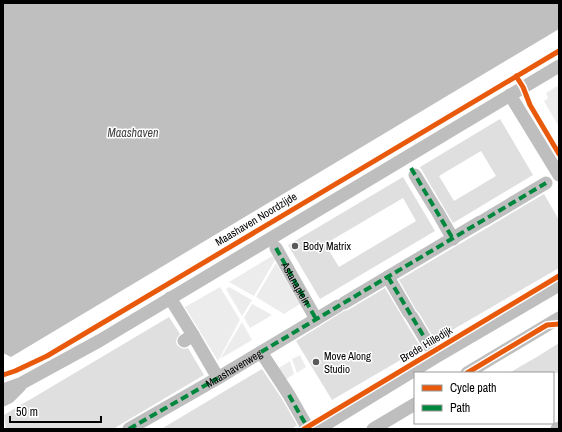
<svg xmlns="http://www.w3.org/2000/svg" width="562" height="432" font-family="'Archivo Narrow',sans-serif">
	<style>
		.green { fill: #ececec }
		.water { fill: #bfbfbf }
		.building { fill: #dfdfdf; fill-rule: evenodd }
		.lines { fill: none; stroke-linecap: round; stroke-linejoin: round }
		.minor { stroke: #bebebe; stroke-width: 13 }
		.quiet { stroke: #00873e; stroke-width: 4; stroke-dasharray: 8 4; stroke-linecap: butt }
		.cycleway-casing { stroke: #fff; stroke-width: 8 }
		.cycleway { stroke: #e8590c; stroke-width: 5 }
		.poi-dot { fill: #595959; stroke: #fff; stroke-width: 1.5 }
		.labels { text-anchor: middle; stroke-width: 3; stroke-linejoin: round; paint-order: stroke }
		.street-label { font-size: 11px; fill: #000; stroke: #fff }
		.poi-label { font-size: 11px; fill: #000; stroke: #fff; text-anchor: start }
		.water-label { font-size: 12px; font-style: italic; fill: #444; stroke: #fff }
	</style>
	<rect width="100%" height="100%" fill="#fff"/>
	<path class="green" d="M557,86l2,4v37l-15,-26 4,-3 -2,-5z
		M272,256l3,4 -21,36 -25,-14z
		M276,263l24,41 -16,10 -28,-17z
		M220,287l20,33 -22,41 -33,-54z
		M229,287l23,13 -10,16 -16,-27z
		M252,304l20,11 -22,13 -6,-10z
		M242,322l10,18 -32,19z
		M300,355l6,12 -9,6 -5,-14z
		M290,361l4,13 -10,7 -7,-12z"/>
	<path class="water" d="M3,3h556v26l-548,328 -8,-4z"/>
	<path class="building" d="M500,119l33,56 -80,48 -33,-56zM481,151l15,25 -42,25 -15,-25z
		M403,177l32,54 -115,68 -32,-54zM403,198l13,23 -77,46 -14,-23z
		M544,194l15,26v48l-124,72 -16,-27 -3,-3 -17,-30z
		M385,288l36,60 -89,52 -36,-59 48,-30 4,-1z
		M169,317l11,17 -3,4 -1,4 1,3 4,3 3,1 4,-1 16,27 -91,54h-107l-2,-14z
		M559,343v30h-50l31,-18z
		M262,369l20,30 15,26 -4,3 -2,1h-130z"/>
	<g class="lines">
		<g class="minor">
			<path d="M510,95l49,80"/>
			<path d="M415,175l20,33"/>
			<path d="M437,211l16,28"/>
			<path d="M484,220l62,-37"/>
			<path id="s1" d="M276,248l40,71"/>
			<path d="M388,277l21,36"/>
			<path d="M170,298l23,37 -9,6"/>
			<path d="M344,303l136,-81"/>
			<path d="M412,317l20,33"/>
			<path d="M193,335l25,43"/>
			<path d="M261,352l28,43 17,30"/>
			<path d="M467,373l92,-55"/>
			<path d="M3,390l19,-7 77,-42 460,-275"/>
			<path d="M3,400l6,-3 11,-11"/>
			<path id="s2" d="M129,429l89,-51 120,-72"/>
			<path d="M318,429l118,-72 123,-72"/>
			<path d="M373,429l42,-25"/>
			<path d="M557,429l2,-1"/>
		</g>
		<path class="quiet" d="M411,168l42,71
			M276,248l40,71
			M388,277l44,73
			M261,352l285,-169
			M289,395l17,30
			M129,429l89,-51"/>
		<defs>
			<path id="cycleway" d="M516,76l7,11 7,18 29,49
				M467,373l80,-48 12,-1
				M3,375l12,-4 32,-15 512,-305
				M304,429l255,-153"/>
		</defs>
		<use href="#cycleway" class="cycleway-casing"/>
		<use href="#cycleway" class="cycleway"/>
	</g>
	<g class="poi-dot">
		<circle cx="295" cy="246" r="4"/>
		<circle cx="316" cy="362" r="4"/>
	</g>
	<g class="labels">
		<g class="street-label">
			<text transform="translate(256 219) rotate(-31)" y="4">Maashaven Noordzijde</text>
			<text dy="4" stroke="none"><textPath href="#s1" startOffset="41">Astanaplein</textPath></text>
			<text transform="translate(426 344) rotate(-31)" y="4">Brede Hilledijk</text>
			<text dy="4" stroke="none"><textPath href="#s2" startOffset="121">Maashavenweg</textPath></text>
		</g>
		<g class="poi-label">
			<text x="303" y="250">Body Matrix</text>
			<text x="324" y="360">Move Along<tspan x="324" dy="13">Studio</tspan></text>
		</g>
		<g class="water-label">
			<text x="133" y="137">Maashaven</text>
		</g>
	</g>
	<rect width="562" height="432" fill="none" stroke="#000000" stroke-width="8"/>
	<rect x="414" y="372" width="140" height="52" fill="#ffffff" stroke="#999999"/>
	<rect x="422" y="385" width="20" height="6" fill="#e8590c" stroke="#999999"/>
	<text x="450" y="392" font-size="12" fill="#000000">Cycle path</text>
	<rect x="422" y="405" width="20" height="6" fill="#00873e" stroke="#999999"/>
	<text x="450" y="412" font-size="12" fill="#000000">Path</text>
	<path d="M10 416v6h91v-6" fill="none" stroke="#000000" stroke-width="2"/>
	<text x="16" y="416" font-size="12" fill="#000000" stroke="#ffffff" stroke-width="3" paint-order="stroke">50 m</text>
</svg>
